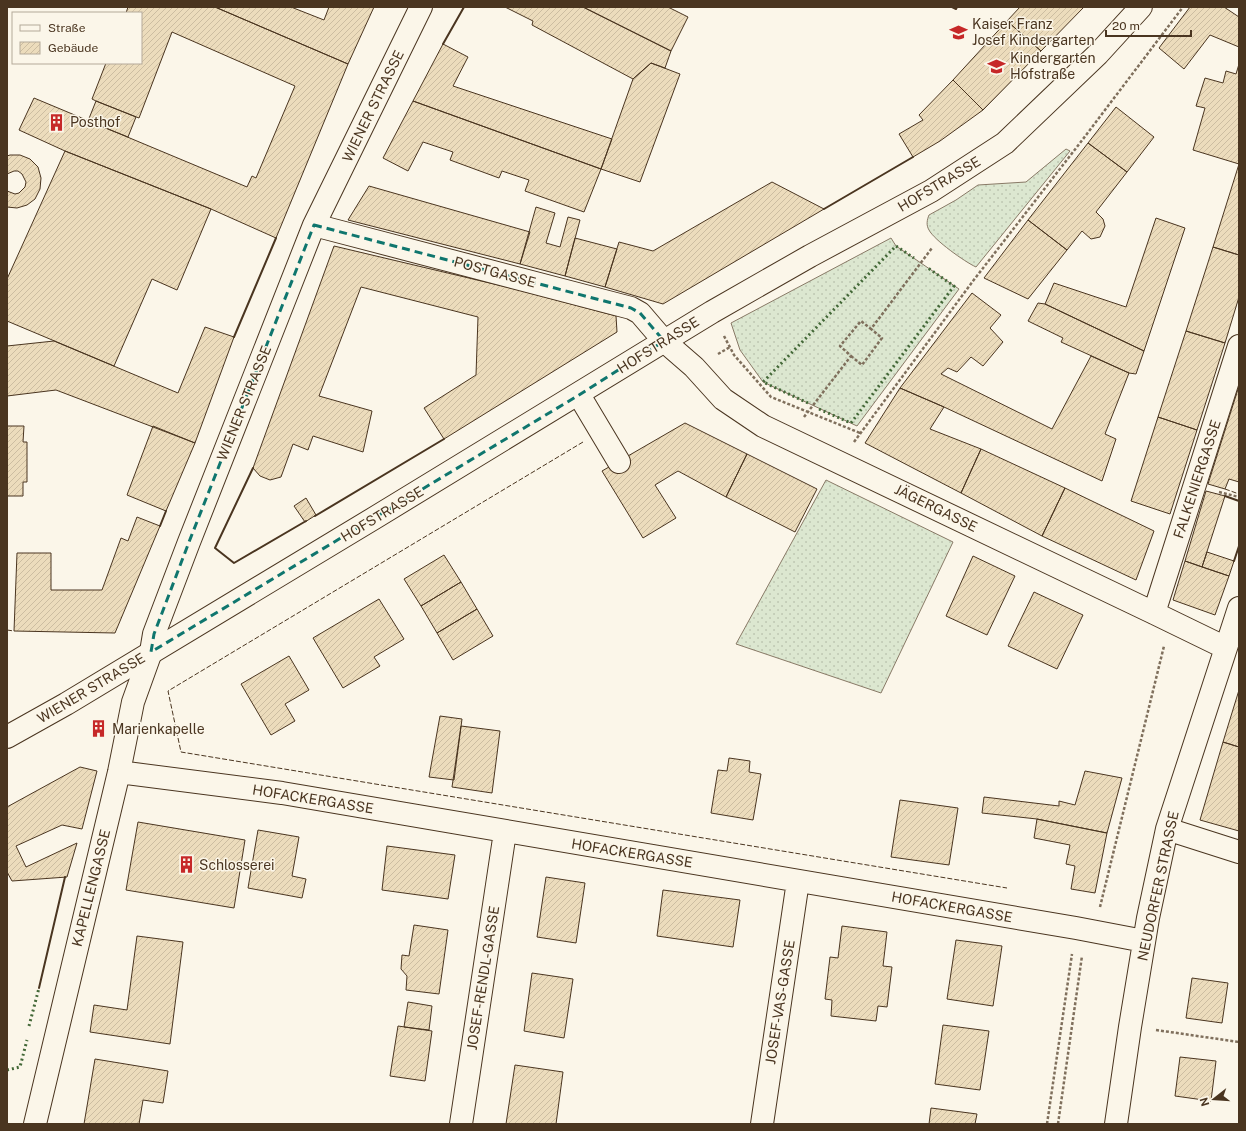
<svg xmlns="http://www.w3.org/2000/svg" width="1246" height="1131" font-family="'Public Sans',sans-serif">
	<style>
		.grass { fill: url(#grass-dots); stroke: #887966 }
		.building { fill: url(#building-hatch); stroke: #4a3520 }
		.lines { fill: none; stroke-linecap: round; stroke-linejoin: round }
		.minor-casing { stroke: #4a3520; stroke-width: 24 }
		.major-casing { stroke: #4a3520; stroke-width: 24 }
		.path { stroke: #7f6f5c; stroke-width: 2.5; stroke-dasharray: 3 2; stroke-linecap: butt }
		.minor { stroke: #fbf6e9; stroke-width: 22 }
		.major { stroke: #fbf6e9; stroke-width: 22 }
		.hedge { stroke: #436837; stroke-width: 3; stroke-dasharray: 2 3; stroke-linecap: butt }
		.fence { stroke: #4a3520; stroke-width: 1; stroke-dasharray: 5 2; stroke-linecap: butt }
		.wall { stroke: #4a3520; stroke-width: 2 }
		.marked { fill: none; stroke: #0f766e; stroke-width: 3; stroke-dasharray: 8 5; stroke-linejoin: round }
		.labels { text-anchor: middle; stroke-width: 3; stroke-linejoin: round; paint-order: stroke }
		.poi-label { font-size: 14px; fill: #4a3520; stroke: #fbf6e9; text-anchor: start }
		.street-label { font-size: 14px; fill: #4a3520; stroke: #fbf6e9 }
	</style>
	<defs>
		<pattern id="grass-dots" width="8" height="8" patternUnits="userSpaceOnUse"><rect width="8" height="8" fill="#dce7d0"/><path d="M2 2h.1M6 6h.1" fill="none" stroke="#bec7b2" stroke-width="1.8" stroke-linecap="round"/></pattern>
		<pattern id="building-hatch" width="6" height="6" patternUnits="userSpaceOnUse"><rect width="6" height="6" fill="#ecdcbc"/><path d="M-1 1l2-2M0 6l6-6M5 7l2-2" fill="none" stroke="#ccbda1"/></pattern>
	</defs>
	<rect width="100%" height="100%" fill="#fbf6e9"/>
	<path class="grass" d="M1066,149l4,2 -94,116c-11,-5 -42,-27 -47,-37 -3,-5 -2,-10 0,-15l27,-15 22,-15 48,-3z
		M891,238l5,8 63,43 -102,137 -94,-44 -23,-32 -9,-27z
		M826,480l127,62 -72,151 -145,-49z"/>
	<path class="building" d="M128,7h87l133,57 -72,174 -65,-29 -146,-58 -46,-21 15,-32 213,89 5,-11 4,2 39,-92 -123,-54 -33,86 -43,-17 -4,-2 14,-36h35v-50h-15z
		M215,7h76l33,13 5,-13h45l-26,57z
		M505,7h78l88,44 -6,17 -14,-5 -18,16 -101,-54 1,-4z
		M583,7h85l20,10 -17,34z
		M1020,7h64l-43,44 -34,-30z
		M1190,7h34l15,10v30l-29,-12 -26,34 -25,-21z
		M1007,21l34,30 -58,59 -30,-30z
		M443,44l25,13 -15,29 159,53 -11,30 -188,-68z
		M651,63l29,11 -40,108 -39,-13 32,-90z
		M1239,64v100l-46,-14 12,-42 -9,-2 9,-28 18,5 3,-12 10,3z
		M953,80l30,30 -43,31 -27,16 -14,-23 24,-14 -4,-5z
		M96,101l40,16 -8,20 -40,-16z
		M413,101l188,68 -17,43 -59,-21 4,-11 -27,-9 -3,7 -49,-18 3,-8 -30,-10 -15,29 -25,-13z
		M1116,107l38,30 -27,35 -39,-29z
		M1088,143l39,29 -31,40 7,7 2,7 -5,11 -9,2 -9,-8 -15,19 -39,-30z
		M65,151l146,58 -34,81 -25,-11 -38,87 -107,-45v-42z
		M10,155h10l10,4 8,8 3,11 -1,11 -5,10 -8,6 -10,3 -10,-1v-16l8,3 4,-1 6,-6 1,-5 -4,-8 -4,-3h-4l-7,3v-18z
		M1239,164v91l-26,-8z
		M772,182l52,27 -161,95 -58,-17 14,-45 34,9z
		M369,186l161,46 -10,32 -172,-44z
		M536,207l19,6 -9,30 14,4 8,-30 12,3 -15,56 -45,-12z
		M1156,218l29,10 -41,123 -99,-47 9,-21 72,24z
		M1028,220l39,30 -39,49 -44,-21z
		M575,238l42,11 -12,38 -40,-11z
		M334,246l181,43 101,27 1,16 -173,107 -20,-31 52,-33 2,-58 -117,-30 -42,109 53,15 -9,41 -50,-16 -5,14 -15,-6 -12,33 -11,3 -10,-4 -7,-8z
		M1213,247l26,8v42l-14,46 -39,-12z
		M972,293l29,22 -11,13 13,14 -20,24 -12,-9 -14,15 -9,-4 -7,6 111,55 39,-73 38,17 -24,61 11,5 -14,42 -158,-74 -44,-19z
		M1038,303l7,1 99,47 -8,23 -7,-1 -68,-31 2,-4 -35,-17z
		M205,327l29,10 -39,106 -139,-53 -49,6v-50l47,-5 124,52z
		M1186,331l39,12 -28,87 -39,-13z
		M1239,386v96l-10,-3 -4,10 -17,-5z
		M900,388l44,19 -14,22 51,20 -20,44 -96,-50z
		M1158,417l39,13 -27,84 -39,-13z
		M685,423l62,31 -21,43 -48,-26 -23,14 21,33 -33,20 -41,-67z
		M7,426h17l-1,16h4v40h-4v14h-16z
		M153,426l42,17 -29,68 -39,-16z
		M981,449l84,39 -23,48 -81,-43z
		M747,454l70,35 -22,43 -69,-35z
		M1065,488l89,43 -18,49 -94,-44z
		M1206,491l19,5 -23,71 -17,-6z
		M306,498l10,17 -11,7 -11,-16z
		M137,517l23,9 -45,107 -101,-2 3,-78h34v37h51l19,-52 7,3z
		M1207,552l27,9 -5,15 -27,-9z
		M444,555l17,27 -40,24 -17,-27z
		M973,556l42,20 -28,59 -41,-19z
		M1185,561l44,15 -14,39 -42,-15z
		M461,582l16,27 -40,24 -16,-27z
		M1034,592l49,23 -26,54 -49,-23z
		M379,599l25,40 -30,18 6,9 -37,22 -30,-50z
		M477,609l16,27 -40,24 -16,-27z
		M289,656l20,34 -24,14 10,17 -24,14 -30,-51z
		M1239,690v57l-16,-5z
		M440,716l22,3 -8,61 -25,-3z
		M96,726h6v5h-7z
		M461,726l39,5 -8,62 -40,-6z
		M1223,742l16,5v84l-39,-11z
		M729,758l21,3 -1,11 12,2 -8,46 -42,-7 7,-43 9,1z
		M80,767l17,4 -15,58 -20,-4 -46,21 10,21 51,-24 -10,34 -55,4 -5,-9v-65z
		M1085,771l37,7 -15,55 -70,-14 -55,-6 2,-16 75,9v-5l16,4z
		M900,800l58,8 -9,57 -58,-8z
		M1037,819l70,14 -12,60 -24,-4 4,-23 -9,-2 4,-19 -36,-7z
		M138,822l107,18 -11,68 -108,-18z
		M258,830l41,7 -7,39 14,3 -4,19 -54,-10z
		M387,846l68,9 -7,44 -66,-9z
		M546,877l39,6 -9,60 -39,-6z
		M663,890l77,10 -7,47 -76,-11z
		M414,925l34,5 -9,64 -33,-4 1,-14 -6,-7 1,-14 7,1z
		M842,926l45,6 -4,34 9,1 -5,40 -9,-1 -2,15 -45,-5 1,-16 -7,-1 5,-42 8,1z
		M137,936l46,6 -13,102 -80,-12 4,-27 33,5z
		M956,940l46,6 -9,60 -46,-7z
		M532,973l41,6 -9,59 -40,-7z
		M1192,978l36,5 -6,40 -36,-5z
		M408,1002l24,4 -3,24 -25,-3z
		M943,1025l46,6 -9,59 -45,-6z
		M398,1026l34,5 -7,50 -35,-5z
		M1180,1057l36,4 -5,40 -36,-5z
		M95,1059l73,12 -5,32 -20,-3 -4,24h-55z
		M515,1065l48,7 -7,52h-50z
		M931,1108l46,6 -2,10h-46z"/>
	<g class="lines">
		<defs>
			<path id="minor" d="M314,225l317,83 9,5 24,28 30,26 29,32 40,27 391,187 72,35
				M579,395l40,67
				M1154,613l85,-267
				M119,772l163,21 794,135 68,13
				M1167,829l72,23
				M35,1124l84,-352 14,-70 18,-50 3,-18 35,-92 125,-317 107,-218
				M461,1124l44,-292
				M762,1124l36,-243
				M1116,1124l14,-97 18,-109 19,-89 72,-221"/>
			<path id="major" d="M7,737l59,-33 310,-187 336,-205 98,-56 121,-65 74,-48 93,-89 43,-47"/>
		</defs>
		<use href="#minor" class="minor-casing"/>
		<use href="#major" class="major-casing"/>
		<path class="path" d="M724,336l10,19 37,42 89,36
			M718,354l12,-7
			M851,356l11,9 20,-27 -11,-9
			M804,417l47,-61 -11,-10 21,-25 10,8 61,-81
			M854,442l119,-161 107,-138 103,-136
			M1219,492l20,5
			M1100,907l64,-261
			M1156,1030l83,12
			M1047,1124l25,-170
			M1058,1124l24,-168"/>
		<use href="#minor" class="minor"/>
		<use href="#major" class="major"/>
		<path class="hedge" d="M808,403l-45,-21 133,-136 18,12
			M819,409l32,14 103,-137 -26,-18
			M29,1026l10,-38
			M7,1070l13,-3 7,-27"/>
		<path class="fence" d="M583,442l-415,249 13,61 826,136
			M1225,489l14,5
			M7,630l7,1"/>
		<path class="wall" d="M952,7l4,2 1,-2
			M443,44l21,-37
			M824,209l89,-52
			M234,337l42,-99
			M253,468l-38,80 19,15 72,-42
			M1225,496l14,5
			M315,516l129,-77
			M160,526l6,-15
			M1234,561l5,-15
			M39,988l26,-111"/>
	</g>
	<path class="marked" d="M314,225l317,83 9,5 24,28 -85,54 -428,257 3,-18 35,-92z"/>
	<defs>
		<symbol id="school-bare" viewBox="-9 -9 18 18"><path d="M0-5L7-2L0 1L-7-2ZM-4 1L0 2.5L4 1V4Q0 6-4 4Z" fill="#c62828" stroke="#fbf6e9" stroke-width="2.5" paint-order="stroke"/></symbol>
		<symbol id="building-bare" viewBox="-9 -9 18 18"><path d="M-4-6H4V6H1V3H-1V6H-4ZM-2.5-4.3h1.7v1.8h-1.7ZM.8-4.3h1.7v1.8H.8ZM-2.5-1h1.7V.8h-1.7ZM.8-1h1.7V.8H.8Z" fill="#c62828" stroke="#fbf6e9" stroke-width="2.5" paint-order="stroke"/></symbol>
	</defs>
	<g fill-rule="evenodd">
		<use href="#school-bare" x="946" y="20" width="25" height="25"/>
		<use href="#school-bare" x="984" y="54" width="25" height="25"/>
		<use href="#building-bare" x="44" y="110" width="25" height="25"/>
		<use href="#building-bare" x="86" y="716" width="25" height="25"/>
		<use href="#building-bare" x="174" y="852" width="25" height="25"/>
	</g>
	<g class="labels">
		<g class="poi-label">
			<text x="972" y="29">Kaiser Franz<tspan x="972" dy="16">Josef Kindergarten</tspan></text>
			<text x="1010" y="63">Kindergarten<tspan x="1010" dy="16">Hofstraße</tspan></text>
			<text x="70" y="127">Posthof</text>
			<text x="112" y="734">Marienkapelle</text>
			<text x="199" y="870">Schlosserei</text>
		</g>
		<g class="street-label">
			<text transform="translate(373 106) rotate(-64)" y="5">WIENER STRASSE</text>
			<text transform="translate(939 184) rotate(-31)" y="5">HOFSTRASSE</text>
			<text transform="translate(495 272) rotate(15)" y="5">POSTGASSE</text>
			<text transform="translate(658 345) rotate(-32)" y="5">HOFSTRASSE</text>
			<text transform="translate(244 403) rotate(-68)" y="5">WIENER STRASSE</text>
			<text transform="translate(1197 479) rotate(-72)" y="5">FALKENIERGASSE</text>
			<text transform="translate(936 508) rotate(26)" y="5">JÄGERGASSE</text>
			<text transform="translate(382 514) rotate(-31)" y="5">HOFSTRASSE</text>
			<text transform="translate(91 688) rotate(-31)" y="5">WIENER STRASSE</text>
			<text transform="translate(313 799) rotate(9)" y="5">HOFACKERGASSE</text>
			<text transform="translate(632 853) rotate(9)" y="5">HOFACKERGASSE</text>
			<text transform="translate(1158 886) rotate(-78)" y="5">NEUDORFER STRASSE</text>
			<text transform="translate(91 888) rotate(-76)" y="5">KAPELLENGASSE</text>
			<text transform="translate(952 907) rotate(10)" y="5">HOFACKERGASSE</text>
			<text transform="translate(483 978) rotate(-81)" y="5">JOSEF-RENDL-GASSE</text>
			<text transform="translate(780 1002) rotate(-81)" y="5">JOSEF-VAS-GASSE</text>
		</g>
	</g>
	<rect width="1246" height="1131" fill="none" stroke="#4a3520" stroke-width="16"/>
	<rect x="12" y="12" width="130" height="52" fill="#fbf6e9" stroke="#b4a999"/>
	<rect x="20" y="25" width="20" height="6" fill="#fbf6e9" stroke="#b4a999"/>
	<text x="48" y="32" font-size="12" fill="#4a3520">Straße</text>
	<rect x="20" y="42" width="20" height="12" fill="url(#building-hatch)" stroke="#b4a999"/>
	<text x="48" y="52" font-size="12" fill="#4a3520">Gebäude</text>
	<g transform="translate(1214 1099) rotate(253)" stroke="#fbf6e9" stroke-width="3" paint-order="stroke">
	<path d="M0-3L7 15L0 10L-7 15Z" fill="#4a3520"/>
	<text y="-6" font-size="11" font-weight="bold" text-anchor="middle" fill="#4a3520">N</text>
	</g>
	<path d="M1106 30v6h85v-6" fill="none" stroke="#4a3520" stroke-width="2"/>
	<text x="1112" y="30" font-size="12" fill="#4a3520" stroke="#fbf6e9" stroke-width="3" paint-order="stroke">20 m</text>
</svg>
